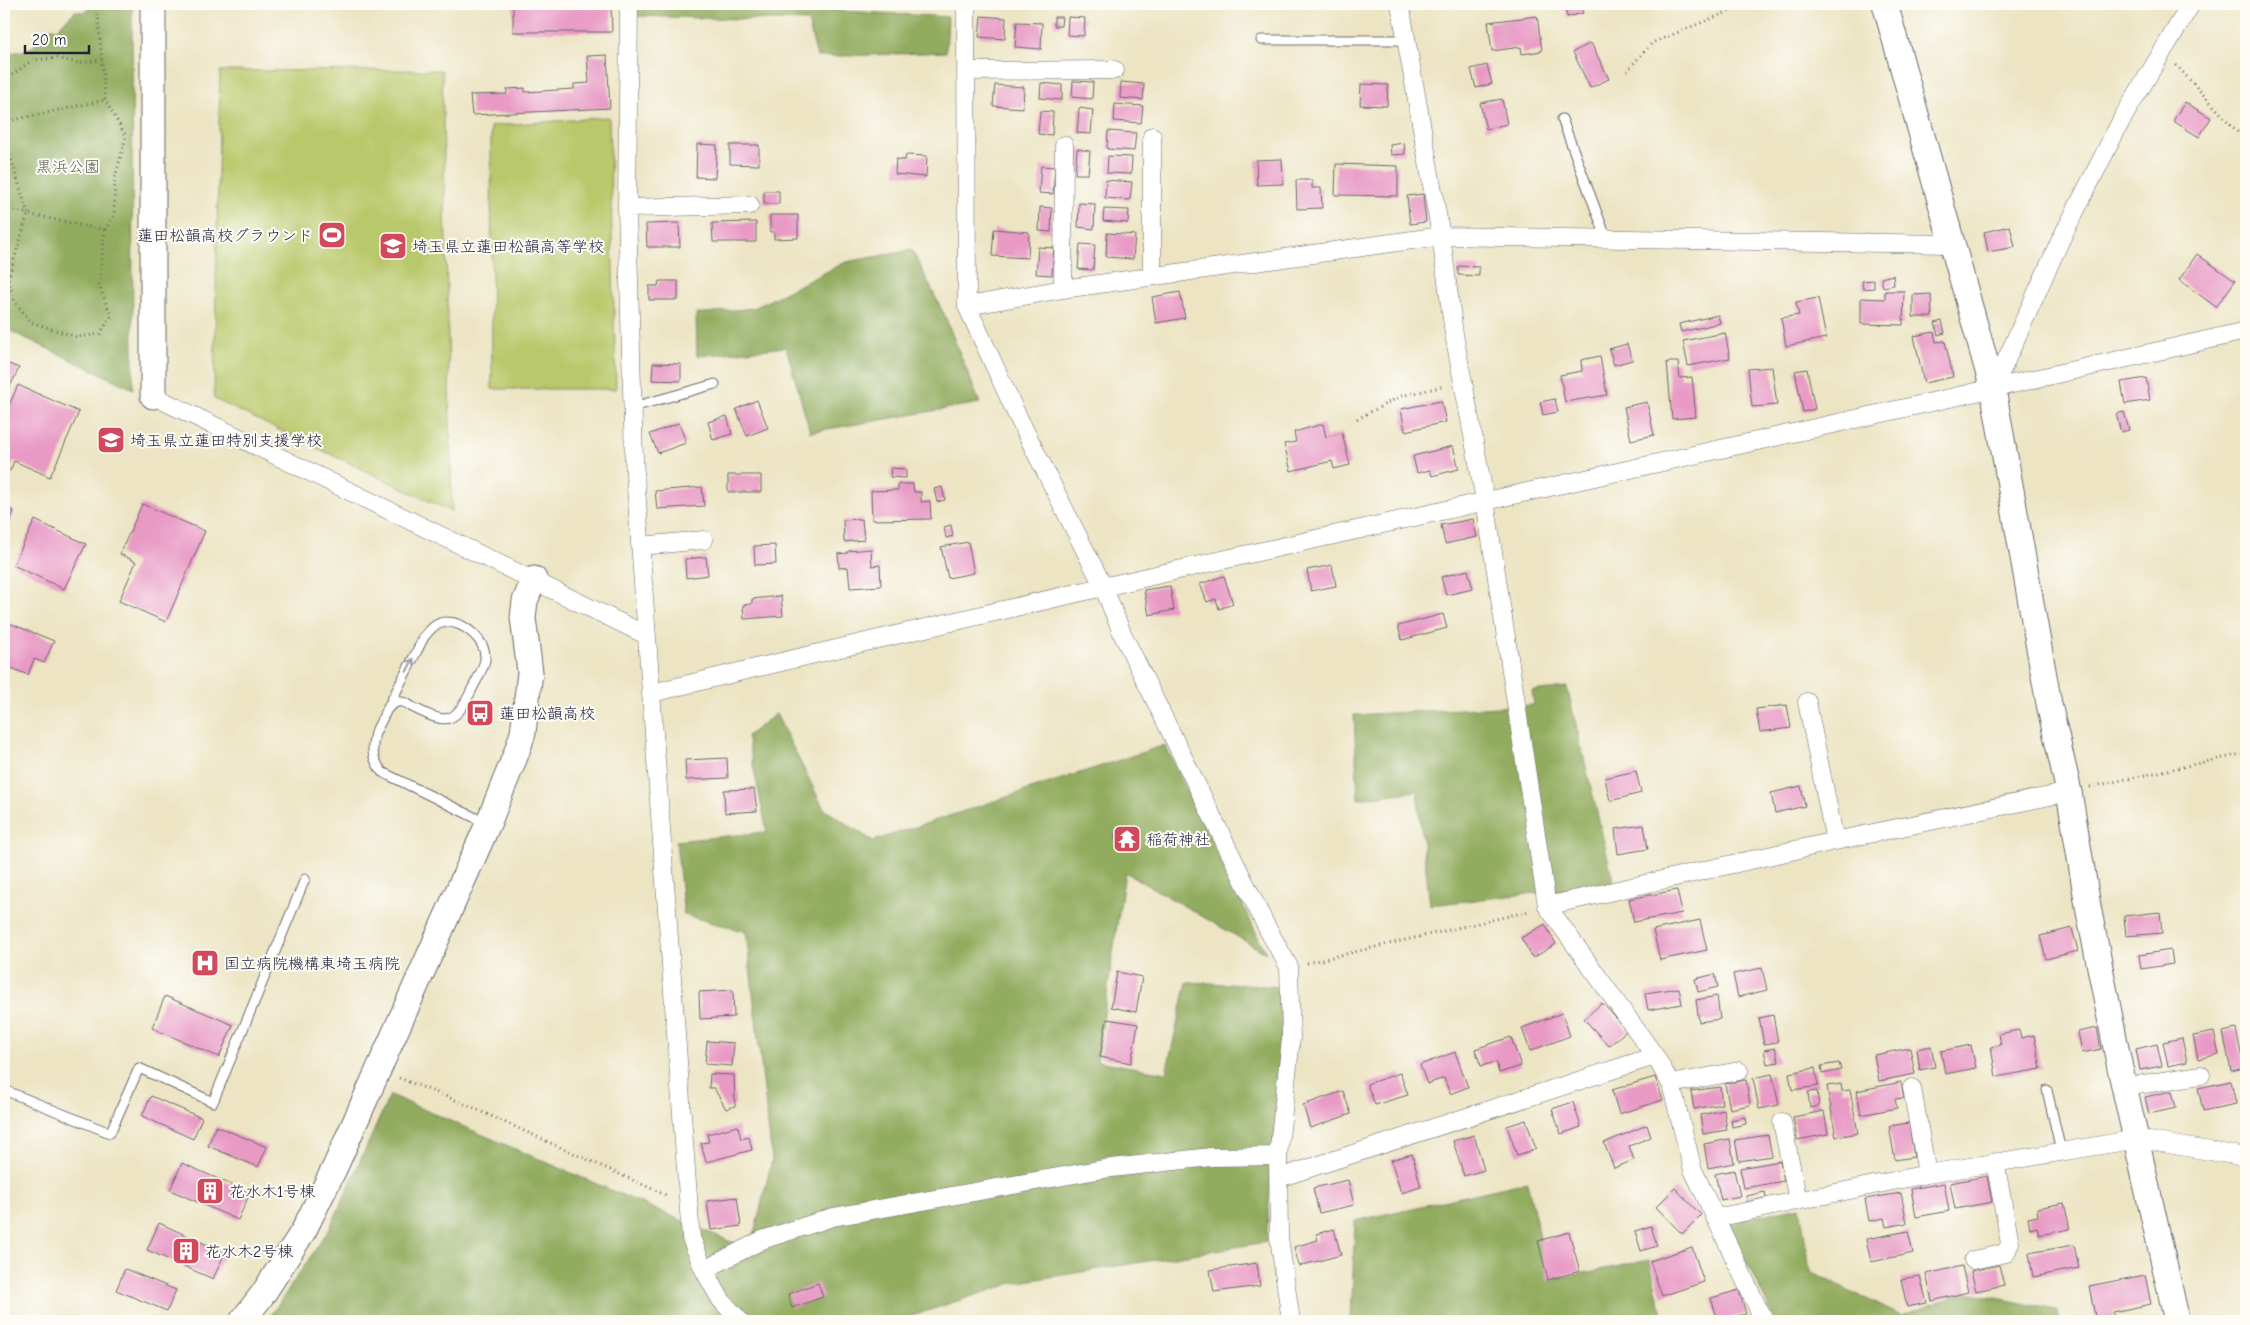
<svg xmlns="http://www.w3.org/2000/svg" width="2250" height="1325" font-family="'Comic Neue','Klee One',sans-serif">
	<style>
		.green { fill: #b9c86a; stroke: #6e7552 }
		.forest { fill: #92ac5e; stroke: #5a674c }
		.building { fill: #e899c4 }
		.lines { fill: none; stroke-linecap: round; stroke-linejoin: round }
		.lane-casing { stroke: #69666b; stroke-width: 11 }
		.street-casing { stroke: #69666b; stroke-width: 19 }
		.secondary-casing { stroke: #69666b; stroke-width: 27 }
		.path { stroke: #69666b; stroke-width: 3; stroke-dasharray: 1 4; stroke-linecap: butt }
		.lane { stroke: #fff; stroke-width: 9 }
		.street { stroke: #fff; stroke-width: 18 }
		.secondary { stroke: #fff; stroke-width: 25 }
		.oneway { stroke: #9c9ca7 }
		.labels { text-anchor: middle; stroke-width: 4; stroke-linejoin: round; paint-order: stroke }
		.park-label { font-size: 16px; fill: #575c4b; stroke: #fdfcf7 }
		.poi-label { font-size: 16px; fill: #22223b; stroke: #fdfcf7; text-anchor: start }
	</style>
	<rect width="100%" height="100%" fill="#fdfcf7"/>
	<filter id="ink" filterUnits="userSpaceOnUse"><feTurbulence type="fractalNoise" baseFrequency=".02" numOctaves="2"/><feDisplacementMap in="SourceGraphic" scale="10" xChannelSelector="R" yChannelSelector="G"/><feConvolveMatrix kernelMatrix="1 2 1 2 8 2 1 2 1" color-interpolation-filters="sRGB"/></filter>
	<filter id="wash" filterUnits="userSpaceOnUse"><feTurbulence type="fractalNoise" baseFrequency=".0096" numOctaves="4" result="noise"/><feDisplacementMap in="SourceGraphic" scale="20" xChannelSelector="R" yChannelSelector="G"/><feGaussianBlur stdDeviation="1.12" result="paint"/><feColorMatrix in="noise" values="0 0 0 0 0 0 0 0 0 0 0 0 0 0 0 0 0 1.4 0 .05"/><feComposite in="paint" operator="in"/></filter>
	<g filter="url(#wash)">
		<rect width="100%" height="100%" fill="#ece4c3"/>
		<path class="green" d="M442,70l10,442 -238,-113 6,-328z
			M609,117l7,272h-124l-1,-263z"/>
		<path class="forest" d="M92,4h40l1,385 -129,-61v-267l6,-8c24,-3 25,-8 41,-25l7,1c7,-11 11,-10 17,-18l11,1z
			M636,4h170l1,5 141,8 -2,35 -129,5 -9,-36 -172,-5z
			M912,250l32,64 36,89 -170,29 -24,-85 -89,9 -1,-42 58,-6 92,-46z
			M1567,687l47,197 -184,21 -13,-114 -59,8 -4,-84 180,-10 -2,-14z
			M776,714l48,95 49,32 292,-96 101,208 -141,-81 -28,189 69,12 21,-91 99,5 -20,255 -253,41 -117,38h-629l63,-93 60,-133 360,155 22,-90 -26,-228 -62,-17 -8,-74 91,-9 -20,-96z
			M1527,1182l23,98 99,-20 15,61h-225l-1,-4 -19,4h-68l4,-100z
			M1800,1207l10,64 91,45 66,-24 89,18 5,11h-286l-47,-99z"/>
		<g id="blocks">
			<path class="building" d="M513,4h98l1,28h-99z
				M1564,4h16l3,9 -16,4z
				M981,16l25,2 -1,21 -26,-2z
				M1537,16l5,35 -20,3 -1,-7 -29,4 -4,-29z
				M1054,17h8l-1,9h-7z
				M1068,17l17,1 -1,18 -17,-1z
				M1017,22l25,1 -1,26 -26,-2z
				M1591,43l18,36 -19,9 -17,-36z
				M607,55l3,53 -138,7 -2,-20 37,-1v-5l18,-1v4l49,-3v-5l15,-1 -2,-27z
				M1487,65l5,19 -16,4 -5,-19z
				M1073,81l20,1 -1,17 -20,-2z
				M1121,82l23,2 -1,16 -23,-2z
				M1041,83l21,2v15l-22,-2z
				M1361,84l27,1 -1,21 -27,-1z
				M995,85l29,2 -1,21 -30,-2z
				M1502,99l5,25 -21,5 -6,-26z
				M2185,102l26,16 -12,19 -26,-16z
				M1115,104l28,2 -2,17 -27,-2z
				M1079,108l14,2 -2,24 -14,-1z
				M1040,111l13,1 -1,23 -14,-1z
				M1108,131l28,2 -2,18 -27,-2z
				M1404,143l1,11 -14,1 -1,-10z
				M697,144l20,1 -2,33 -19,-1z
				M730,145h29v20l-29,-1z
				M1077,149l13,2 -2,23h-13z
				M906,155l21,1 -1,21 -31,-3 1,-15 9,1z
				M1108,156l24,1 -1,17 -24,-1z
				M1282,159l1,25 -26,1 -1,-25z
				M1336,164l62,2v30l-63,-1z
				M1041,166l14,1 -2,27 -14,-1z
				M1106,180l26,2 -2,18 -25,-2z
				M1296,180h16v8h9l1,20 -25,1z
				M764,191h15v13h-15z
				M1423,194l3,28 -16,2 -3,-28z
				M1079,203l16,1 -1,25 -16,-2z
				M1040,207l12,1 -1,24 -12,-1z
				M1104,209l25,1 -1,13 -25,-2z
				M770,215h28v23l-24,1v-7h-4z
				M756,222v20h-43l-1,-19z
				M679,223l1,24h-33l-1,-23z
				M2010,226l5,21 -27,5 -4,-20z
				M994,229l35,3 -1,26 -36,-2z
				M1107,233l28,2 -2,24 -27,-2z
				M1080,244l15,1 -2,25 -15,-1z
				M1038,247l16,1 -2,27 -16,-1z
				M2197,254l38,27 -19,26 -37,-27z
				M1458,266l21,1v9l-21,-1z
				M1893,275l1,10 -11,2 -2,-9z
				M1874,280v8l-11,1 -1,-8z
				M659,281h19v19h-29v-14h9z
				M1885,291h19l-1,34 -42,-1v-26l24,1z
				M1180,292l5,26 -29,5 -4,-26z
				M1931,294l1,23h-19v-22z
				M1818,298l8,40 -40,8 -5,-28 18,-3 -3,-13z
				M1718,315l2,8 -39,9 -2,-8z
				M1942,321l3,12 -7,2 -3,-12z
				M1934,332l2,10 9,-1 8,36 -29,6 -10,-47z
				M1725,333l5,25 -42,8 -5,-25z
				M1627,344l5,16 -18,5 -5,-16z
				M1600,356l7,39 -42,7 -5,-27 22,-4 -1,-11z
				M4,362l15,6 -15,31z
				M1667,362h11l2,16 12,-1 4,40 -24,2z
				M653,363l28,1v17l-29,-1z
				M1772,367l5,38 -25,2 -4,-38z
				M1807,369l8,40 -12,3 -8,-41z
				M2146,378l4,22 -25,4 -4,-22z
				M18,385l61,27 -29,65 -36,-16 -4,10 -6,-3v-51z
				M1555,399l3,13 -15,3 -3,-13z
				M757,400l11,28 -21,8 -11,-27z
				M1441,401l5,21 -41,9 -4,-22z
				M1647,402l7,33 -23,5 -7,-33z
				M2124,412l5,18 -8,2 -5,-18z
				M727,416l5,18 -19,6 -5,-18z
				M679,423l7,20 -28,10 -8,-19z
				M1323,424l3,13 16,-4 8,32 -16,4 -2,-8 -41,10 -7,-27 12,-2 -2,-10z
				M1453,446l6,23 -27,7 -2,-6 -13,3 -4,-17z
				M891,468l15,1v9l-16,-1z
				M728,475h33v17h-33z
				M898,484h15l1,8h7v10l9,-1 1,18 -59,1 -1,-29 27,-1z
				M702,487l2,19 -47,3 -2,-18z
				M942,487l3,13 -8,2 -3,-13z
				M142,504l63,27 -39,91 -47,-21 17,-39 -16,-8z
				M4,507l10,4 -10,24z
				M862,519l2,21 -20,2 -1,-22z
				M1473,519l4,18 -32,7 -4,-19z
				M35,520l51,24 -22,45 -51,-24z
				M951,525l2,11 -7,2 -2,-11z
				M968,542l6,31 -26,5 -7,-31z
				M775,545l1,19 -21,1 -1,-19z
				M871,549l1,17 8,-1 1,21 -31,2 -2,-21 -9,1 -1,-14 10,-1v-2z
				M706,557l2,18 -22,3 -1,-19z
				M1332,565l4,21 -25,5 -4,-21z
				M1468,570l5,19 -27,6 -5,-18z
				M1224,576l9,28 -14,5 -3,-10 -9,3 -7,-18z
				M1170,586l4,24 -25,5 -5,-25z
				M781,596l2,20 -39,3 -1,-14 9,-1v-5z
				M1443,614l4,14 -45,12 -4,-14z
				M4,621l50,20 -10,22 -10,-4 -6,16 -24,-10z
				M1787,705l4,23 -31,4 -4,-23z
				M727,758l1,20 -42,2 -1,-20z
				M1636,771l5,22 -31,8 -5,-23z
				M1801,786l4,20 -30,7 -4,-20z
				M754,789l3,22 -32,2 -1,-23z
				M1644,825l4,24 -30,5 -3,-25z
				M1137,829l3,15 -22,5 -4,-15z
				M1677,890l5,23 -48,9 -5,-23z
				M2160,912l2,21 -36,3 -2,-20z
				M1700,920l7,30 -47,10 -7,-30z
				M1545,924l11,20 -23,14 -12,-20z
				M2072,928l6,23 -32,8 -6,-23z
				M2171,950l2,14 -32,5 -2,-14z
				M1762,968l5,22 -29,7 -5,-23z
				M1117,972l25,5 -6,35 -25,-5z
				M1715,974l3,13 -20,5 -3,-13z
				M1679,988l3,16 -34,6 -3,-17z
				M733,990l1,27 -34,2 -1,-27z
				M165,996l68,29 -14,32 -67,-29z
				M1717,996l3,23 -21,3 -3,-22z
				M1602,1003l25,27 -18,16 -25,-27z
				M1562,1013l8,23 -40,15 -8,-23z
				M1773,1015l5,27 -14,2 -5,-26z
				M1107,1019l31,5 -7,39 -31,-6z
				M2097,1028l4,21 -19,4 -4,-21z
				M2236,1029l8,39 -13,3 -8,-39z
				M2019,1030l2,8 13,-3 7,34 -45,8 -5,-30 10,-2 -2,-11z
				M2214,1032l5,22 -21,5 -5,-23z
				M1511,1037l10,29 -22,7 -3,-11 -15,4 -6,-17z
				M2182,1038l5,24 -19,4 -5,-24z
				M707,1041l27,2 -2,23 -27,-2z
				M2157,1044l5,22 -22,4 -4,-21z
				M1971,1045l5,23 -31,6 -4,-23z
				M1931,1046l4,21 -15,3 -3,-21z
				M1775,1048l4,14 -12,2 -3,-14z
				M1910,1048l5,26 -36,7 -5,-26z
				M1455,1052l13,35 -18,7 -6,-16 -17,6 -7,-19z
				M1839,1063l2,7 -19,4 -1,-8z
				M1815,1068l3,18 -26,4 -3,-17z
				M1400,1073l8,22 -33,10 -8,-21z
				M710,1074l24,1 1,31 -9,3 -12,-21h-5z
				M1772,1074l7,31 -20,4 -6,-31z
				M1655,1077l8,23 -44,14 -7,-24z
				M1746,1080l4,25 -20,4 -5,-25z
				M2231,1081l5,23 -33,7 -5,-23z
				M1901,1082l3,16 -9,1 2,9 -36,7 -4,-24z
				M1841,1084l1,7 8,-1 8,43 -22,4 -9,-51z
				M1720,1087l2,17 -28,5 -3,-18z
				M1343,1091l8,23 -41,14 -7,-23z
				M1817,1091l2,15 -9,2 -2,-16z
				M2172,1091l4,17 -27,6 -4,-17z
				M151,1096l51,22 -9,21 -51,-23z
				M1573,1102l8,25 -20,7 -9,-25z
				M1724,1110l3,20 -24,4 -3,-19z
				M1824,1111l4,23 -31,6 -4,-23z
				M1745,1117l1,7 -14,3 -1,-7z
				M1526,1120l10,29 -19,6 -10,-29z
				M1909,1123l5,34 -19,3 -6,-34z
				M1647,1125l4,12 -22,9 5,14 -20,8 -10,-25z
				M216,1126l51,21 -9,20 -50,-21z
				M738,1126l3,13 8,-2 3,13 -46,12 -5,-19 8,-1 -2,-8z
				M1474,1135l10,35 -20,6 -11,-35z
				M1768,1135l4,21 -33,5 -4,-21z
				M1730,1139l4,24 -26,5 -4,-24z
				M1412,1154l9,33 -20,6 -10,-33z
				M1780,1161l4,20 -40,7 -4,-20z
				M182,1163l68,30 -12,27 -68,-30z
				M1734,1170l6,26 -19,4 -6,-26z
				M1987,1176l5,26 -37,7 -5,-26z
				M1348,1180l6,25 -35,8 -6,-25z
				M1944,1183l5,28 -33,6 -5,-28z
				M1675,1188l26,27 -19,19 -26,-27z
				M1765,1192l1,6 -19,4 -1,-6z
				M1901,1193l6,30 -21,4 -2,-9 -15,3 -4,-22z
				M737,1197l4,29 -30,4 -4,-29z
				M2064,1203l6,26 -31,6 -2,-8 -7,2 -2,-11 10,-2 -1,-8z
				M159,1223l66,30 -12,26 -66,-29z
				M1651,1226l6,20 -16,5 -6,-20z
				M1334,1229l7,26 -42,11 -5,-19 24,-7 -2,-6z
				M1908,1231l5,22 -42,9 -5,-23z
				M1569,1232l11,39 -32,9 -10,-39z
				M2074,1245l5,23 -46,9 -4,-24z
				M1692,1247l12,35 -42,14 -12,-35z
				M1257,1263l3,23 -46,6 -4,-22z
				M1999,1265l5,20 -28,6 -5,-20z
				M1962,1266l6,26 -36,9 -6,-27z
				M125,1269l51,21 -9,21 -51,-21z
				M2145,1275l6,29 -38,8 2,9h-19l-7,-35z
				M1920,1276l7,27 -20,4 -6,-28z
				M818,1283l5,14 -31,11 -4,-14z
				M1739,1290l7,24 -28,7 -7,-23z"/>
		</g>
	</g>
	<g filter="url(#ink)">
		<use href="#blocks" fill-opacity="0" stroke="#69666b" stroke-width="1"/>
		<g class="lines">
			<defs>
				<path id="lane" d="M1261,40h144
					M1562,119l45,121
					M633,407l82,-23
					M388,708c3,-2 6,-5 10,-6 5,-1 10,2 14,5 32,16 42,20 59,-16 5,-10 12,-21 14,-31 2,-20 -22,-39 -40,-38 -10,1 -15,8 -21,15l-49,96c-4,16 -3,25 7,39l104,51
					M4,1090l106,43 29,-65 74,34 92,-223
					M2047,1090l14,61"/>
				<path id="street" d="M629,4l-2,204 7,252 57,778 13,32 17,30 19,21
					M966,4l1,302 49,107 87,173 19,47 144,293 23,41 2,71 -13,118 1,81 12,84
					M1400,4l41,232 13,98 31,166 62,406 108,150 16,28 22,86 71,151
					M968,71l147,-1
					M627,208l123,-3
					M1152,276v-140
					M1063,289l1,-144
					M967,306l96,-17 378,-53 511,8
					M1993,389l68,-150 61,-120 69,-115
					M153,396l493,239
					M641,546l63,-6
					M652,693c530,-129 1063,-240 1594,-362
					M1807,702l28,139
					M1547,906l288,-65 234,-49
					M1671,1084l68,-13
					M2125,1087l76,-12
					M1912,1088l15,86
					M1782,1122l16,79
					M1279,1178l376,-122
					M1715,1218l212,-44 211,-35 108,18
					M1973,1260l33,-7 4,-10 -15,-81
					M704,1270l58,-30 71,-23 270,-48 108,-12 67,-1"/>
				<path id="secondary" d="M153,4v392
					M1885,4l108,385 56,315 20,88 20,120 31,156 57,253
					M242,1321l21,-27 41,-64 31,-63 153,-343 28,-70 7,-21 7,-61 -7,-54 2,-17 9,-22"/>
			</defs>
			<use href="#lane" class="lane-casing"/>
			<use href="#street" class="street-casing"/>
			<use href="#secondary" class="secondary-casing"/>
			<path class="path" d="M2176,65l70,76
				M1627,71l25,-28 95,-39
				M4,81l28,-21 25,-2 22,5 23,-3
				M4,122l101,-22
				M4,136l24,78 -24,-7
				M4,279h4l7,23 16,20 46,15 23,-3 11,-18 -12,-31 6,-55 9,-15 1,-37 11,-42 -21,-36 -7,-86
				M8,279l20,-65 77,16
				M1357,419l44,-23 44,-10
				M2090,787l156,-34
				M1307,963l223,-52
				M399,1078l61,24 208,94"/>
			<use href="#lane" class="lane"/>
			<use href="#street" class="street"/>
			<use href="#secondary" class="secondary"/>
		</g>
		<defs><path id="oneway-shaft" d="M-6 0H5M1.5-3L5.5 0L1.5 3" fill="none" stroke-width="1.6" stroke-linecap="round" stroke-linejoin="round" transform="scale(1.25)"/></defs>
		<use class="oneway" href="#oneway-shaft" transform="translate(410 665) rotate(-63)"/>
	</g>
	<defs>
		<symbol id="stadium-square" viewBox="-11 -11 22 22"><rect x="-9" y="-9" width="18" height="18" rx="4" fill="#d1495b" stroke="#fdfcf7"/><path d="M0-5a6.5 5 0 1 0 0 10a6.5 5 0 1 0 0-10ZM-3.5-1.8h7v3.6h-7Z" fill="#fff"/></symbol>
		<symbol id="school-square" viewBox="-11 -11 22 22"><rect x="-9" y="-9" width="18" height="18" rx="4" fill="#d1495b" stroke="#fdfcf7"/><path d="M0-5L7-2L0 1L-7-2ZM-4 1L0 2.5L4 1V4Q0 6-4 4Z" fill="#fff"/></symbol>
		<symbol id="bus-square" viewBox="-11 -11 22 22"><rect x="-9" y="-9" width="18" height="18" rx="4" fill="#d1495b" stroke="#fdfcf7"/><path d="M-5-6H5V4H4V6H2V4H-2V6H-4V4H-5ZM-3.5-4V0h7V-4ZM-3.5 1.2v1.5H-2V1.2ZM2 1.2v1.5H3.5V1.2Z" fill="#fff"/></symbol>
		<symbol id="temple-square" viewBox="-11 -11 22 22"><rect x="-9" y="-9" width="18" height="18" rx="4" fill="#d1495b" stroke="#fdfcf7"/><path d="M0-6L5-2H3V0L6.5 2.5H4V6H1.5V3h-3V6H-4V2.5H-6.5L-3 0V-2H-5Z" fill="#fff"/></symbol>
		<symbol id="hospital-square" viewBox="-11 -11 22 22"><rect x="-9" y="-9" width="18" height="18" rx="4" fill="#d1495b" stroke="#fdfcf7"/><path d="M-5-5h3v3.5h4V-5h3V5h-3V1.5h-4V5h-3Z" fill="#fff"/></symbol>
		<symbol id="building-square" viewBox="-11 -11 22 22"><rect x="-9" y="-9" width="18" height="18" rx="4" fill="#d1495b" stroke="#fdfcf7"/><path d="M-4-6H4V6H1V3H-1V6H-4ZM-2.5-4.3h1.7v1.8h-1.7ZM.8-4.3h1.7v1.8H.8ZM-2.5-1h1.7V.8h-1.7ZM.8-1h1.7V.8H.8Z" fill="#fff"/></symbol>
	</defs>
	<g fill-rule="evenodd">
		<use href="#stadium-square" x="316" y="219" width="32" height="32"/>
		<use href="#school-square" x="377" y="230" width="32" height="32"/>
		<use href="#school-square" x="95" y="424" width="32" height="32"/>
		<use href="#bus-square" x="464" y="697" width="32" height="32"/>
		<use href="#temple-square" x="1111" y="823" width="32" height="32"/>
		<use href="#hospital-square" x="189" y="947" width="32" height="32"/>
		<use href="#building-square" x="194" y="1175" width="32" height="32"/>
		<use href="#building-square" x="170" y="1235" width="32" height="32"/>
	</g>
	<g class="labels">
		<g class="park-label">
			<text x="68" y="172">黒浜公園</text>
		</g>
		<g class="poi-label">
			<text x="313" y="241" text-anchor="end">蓮田松韻高校グラウンド</text>
			<text x="412" y="252">埼玉県立蓮田松韻高等学校</text>
			<text x="130" y="446">埼玉県立蓮田特別支援学校</text>
			<text x="499" y="719">蓮田松韻高校</text>
			<text x="1146" y="845">稲荷神社</text>
			<text x="224" y="969">国立病院機構東埼玉病院</text>
			<text x="229" y="1197">花水木1号棟</text>
			<text x="205" y="1257">花水木2号棟</text>
		</g>
	</g>
	<rect width="2250" height="1325" fill="none" stroke="#fdfcf7" stroke-width="20"/>
	<path d="M25 45v8h64v-8" fill="none" stroke="#22223b" stroke-width="2.5"/>
	<text x="32" y="45" font-size="15" fill="#22223b" stroke="#fdfcf7" stroke-width="4" paint-order="stroke">20 m</text>
</svg>
